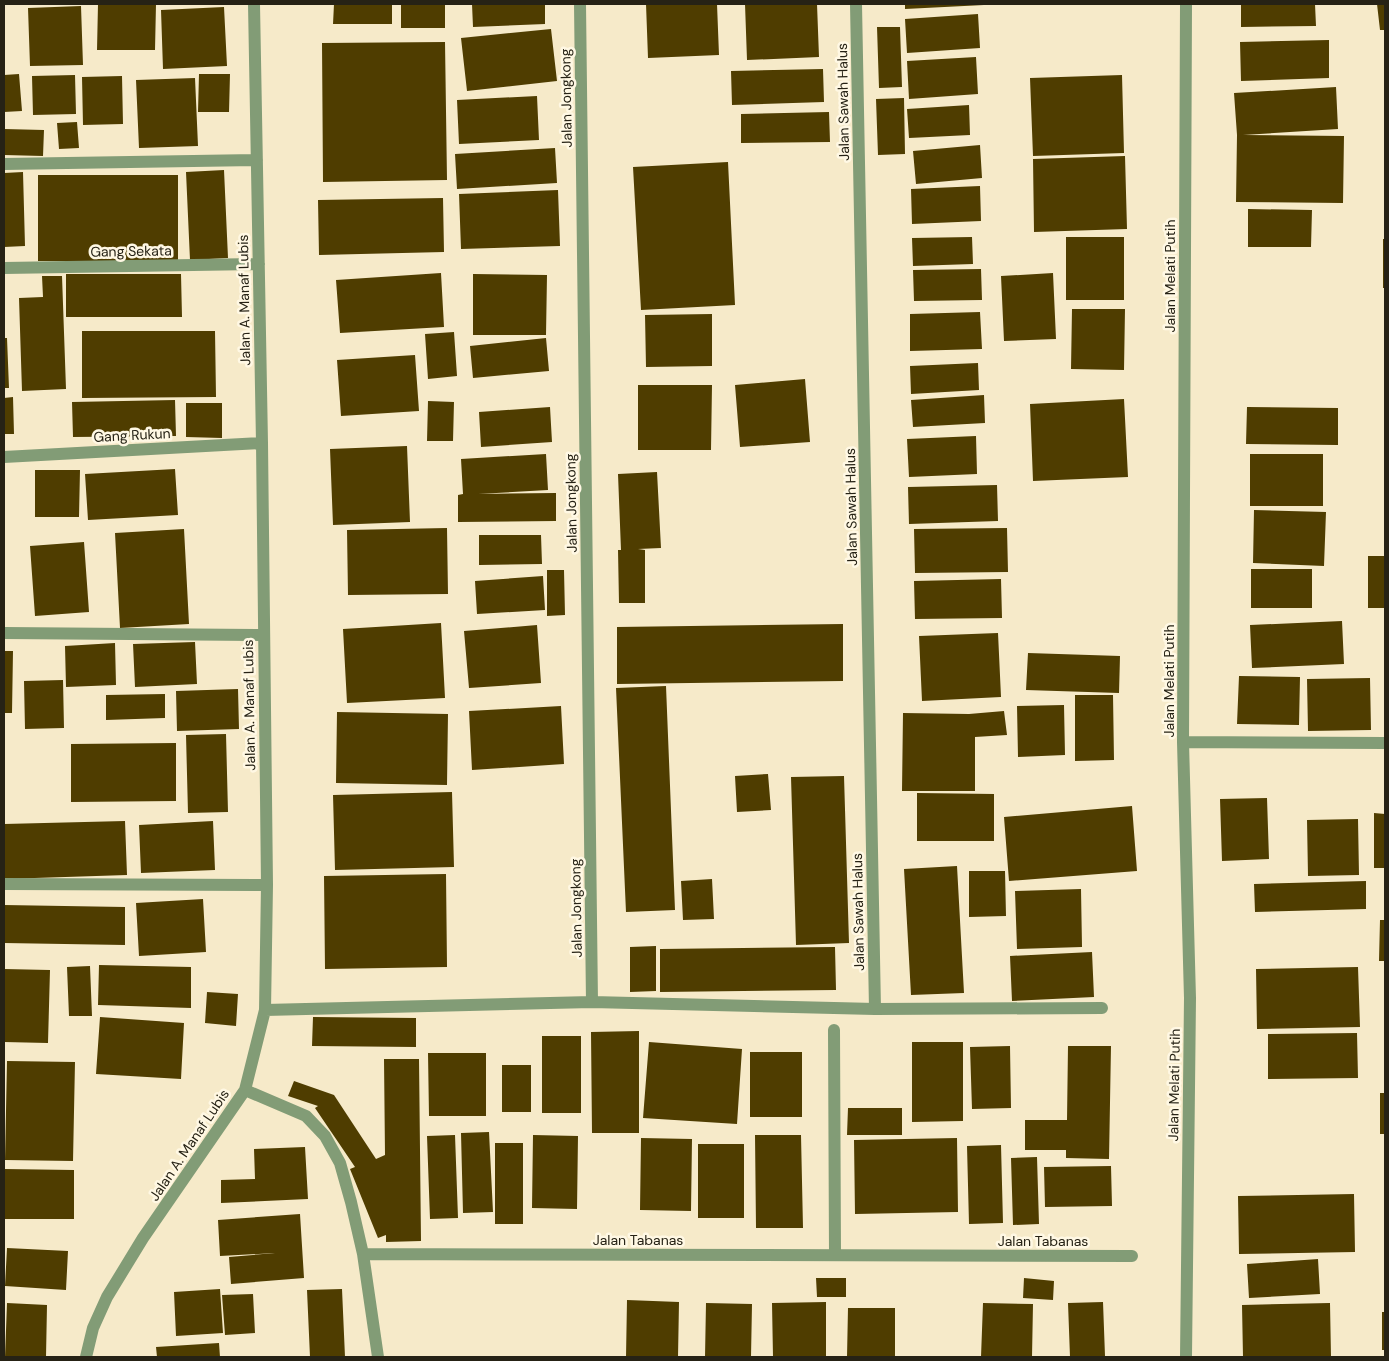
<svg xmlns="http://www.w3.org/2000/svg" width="1389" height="1361" font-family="'DM Sans',sans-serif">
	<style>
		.building { fill: #4f3d00 }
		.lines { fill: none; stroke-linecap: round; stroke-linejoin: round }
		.minor { stroke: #829c76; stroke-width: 12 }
		.labels { text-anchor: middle; stroke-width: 5; stroke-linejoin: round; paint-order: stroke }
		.street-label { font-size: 14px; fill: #262215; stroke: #fff8e4 }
	</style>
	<rect width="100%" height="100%" fill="#f6eac9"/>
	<path class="building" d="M98,4h58l-1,46h-58z
		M334,4h58v20h-59z
		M401,4h44v24h-44z
		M472,4h73v20l-72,3z
		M646,4h71l2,51 -71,3z
		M745,4h72l2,53 -72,3z
		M905,4h79v1l-79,4z
		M1241,4h74l1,22 -75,1z
		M1377,4h8v26h-5z
		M81,6l2,59 -53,1 -2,-58z
		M224,7l3,59 -64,3 -2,-59z
		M978,14l2,34 -73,5 -2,-34z
		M877,27h23l2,60 -23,1z
		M551,29l6,52 -90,10 -6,-53z
		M1329,40v38l-88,3 -1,-39z
		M445,42l2,138 -124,2 -1,-139z
		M976,57l2,37 -69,5 -2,-38z
		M823,69l1,33 -92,3 -1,-34z
		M19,74l3,37 -18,1v-37z
		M199,74h31l-1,38h-31z
		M75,75l1,39 -43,1 -1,-39z
		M1122,75l2,78 -91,3 -3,-78z
		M122,76l1,48 -40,1 -1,-48z
		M195,78l3,68 -59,2 -3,-68z
		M1336,87l2,42 -95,6 101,1 -1,67 -107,-1 1,-67 -3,-42z
		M537,96l2,44 -80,4 -2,-44z
		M904,98l1,56 -27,1 -2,-56z
		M969,105l1,30 -61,3 -2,-29z
		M829,112l1,30 -89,1v-29z
		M77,122l2,26 -20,1 -2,-26z
		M4,129l40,1 -1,26 -39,-1z
		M980,145l2,33 -66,6 -3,-33z
		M555,148l2,35 -100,6 -2,-35z
		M1125,156l2,73 -93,3 -1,-73z
		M728,162l7,143 -94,5 -8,-143z
		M224,170l4,88 -38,2 -4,-88z
		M23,172l2,74 -21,1v-74z
		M38,175h140v86h-140z
		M980,186l1,35 -69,3 -1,-35z
		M558,190l2,56 -99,3 -2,-55z
		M443,198l1,54 -125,3 -1,-55z
		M1248,209l64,1 -1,37h-63z
		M972,237l1,27 -60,2 -1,-28z
		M1066,237h58v63h-58z
		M1383,239h2v49h-2z
		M981,269l1,31 -68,1 -1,-31z
		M441,273l3,54 -104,6 -4,-53z
		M1053,273l3,66 -52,2 -3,-65z
		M66,274h115l1,43h-116z
		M473,274l74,1 -1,60h-73z
		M42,276h20l4,113 -44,2 -3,-93 24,-1z
		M1072,309h53l-1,61 -53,-1z
		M980,312l2,37 -72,2v-37z
		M712,314v52l-66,1 -1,-52z
		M82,331h133l1,66 -134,1z
		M454,332l3,44 -29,3 -3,-45z
		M4,338h3l2,50h-5z
		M546,338l3,33 -76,7 -3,-32z
		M415,355l4,56 -78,5 -4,-56z
		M978,363l1,27 -68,4 -1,-28z
		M805,379l5,63 -70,5 -5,-62z
		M638,385h74l-1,65h-73z
		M984,395l1,28 -72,4 -2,-27z
		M13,397l1,37h-10v-36z
		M1124,399l4,78 -95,4 -3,-77z
		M175,400l1,36 -103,1 -1,-35z
		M428,401l26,1 -1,39h-26z
		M186,403h36v35l-36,-1z
		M550,407l2,35 -71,5 -2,-35z
		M1247,407l91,1v37l-92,-1z
		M976,436l1,38 -68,3 -2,-38z
		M407,446l3,76 -77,3 -3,-76z
		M546,454l2,36 -70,4 78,-1v28l-98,1v-27l5,-1 -2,-35z
		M1250,454h73v52h-73z
		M175,469l3,46 -90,5 -3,-46z
		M35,470h45l-1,47h-44z
		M657,472l4,76 -23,1 7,1v53h-26l-1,-53h3l-3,-76z
		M997,485l1,36 -89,3 -1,-37z
		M1254,510l72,2 -2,54 -71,-3z
		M447,528l1,66 -100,1 -1,-65z
		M1007,528l1,44 -93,1 -1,-44z
		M184,529l5,95 -69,4 -5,-95z
		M479,535h62l1,29 -63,1z
		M84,542l5,70 -54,4 -5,-70z
		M1368,556h17v52h-17z
		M1251,569h61v39h-61z
		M547,570h17l1,45 -18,1z
		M543,576l2,34 -68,4 -2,-33z
		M1001,579l1,39 -87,1 -1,-38z
		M1342,621l2,43 -92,4 -2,-43z
		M441,623l4,75 -98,5 -4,-74z
		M843,624v57l-226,3v-57z
		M537,625l4,58 -72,5 -5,-57z
		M998,633l3,64 -79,4 -3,-65z
		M195,642l2,42 -62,3 -2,-43z
		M115,643l1,42 -50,2 -1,-41z
		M4,651h9l-1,62h-8z
		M1028,653l92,3 -1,37 -93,-3z
		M1239,676l61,1 -1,48 -62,-1z
		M1370,678l1,52 -63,1 -1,-52z
		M63,680l1,48 -39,1 -1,-48z
		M666,686l9,224 -49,2 -10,-224z
		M238,689l1,40 -62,2 -1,-40z
		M165,694v24l-59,2v-25z
		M1075,695h38l1,65 -39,1z
		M1064,705l1,50 -47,2 -1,-51z
		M561,706l3,58 -92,6 -3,-59z
		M1004,711l3,24 -32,2v54h-73l1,-78 66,1z
		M337,712l111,2 -1,71 -111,-2z
		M226,734l2,78 -40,1 -2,-78z
		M176,743v58l-105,1v-58z
		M768,774l3,36 -34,2 -2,-36z
		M844,776l5,167 -53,2 -5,-168z
		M452,792l2,75 -119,3 -2,-75z
		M917,793l77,1v47h-77z
		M1267,798l2,61 -47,2 -2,-62z
		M1132,806l5,65 -128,10 -5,-64z
		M1374,813l11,1v54h-11z
		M1358,819l1,56 -51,1 -1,-56z
		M125,821l2,54 -123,4v-55z
		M213,821l2,49 -74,3 -2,-48z
		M957,866l7,127 -53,2 -7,-126z
		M969,871h36l1,45 -37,1z
		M446,874l1,93 -122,2 -1,-93z
		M712,879l2,40 -31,1 -2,-39z
		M1366,881v28l-111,3 -1,-28z
		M1081,889l1,58 -65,2 -2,-58z
		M203,899l3,53 -67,4 -3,-53z
		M4,905l121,2v38l-121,-2z
		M1380,920h5v41h-6z
		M656,946v45l-26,1v-45z
		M835,947l1,43 -176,2v-43z
		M1092,952l2,45 -82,4 -2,-45z
		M99,965l92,2v41l-93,-3z
		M90,966l2,50h-23l-2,-49z
		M1358,967l2,60 -103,2 -1,-60z
		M4,969l46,1 -2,73 -44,-1z
		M207,992l31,2 -2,32 -31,-3z
		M100,1017l84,6 -3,56 -85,-5z
		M313,1017l103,1v29l-104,-1z
		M639,1031v102h-47l-1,-101z
		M1357,1033l1,45 -90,1v-45z
		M542,1036h39v77h-39z
		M649,1042l93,7 -5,75 -94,-6z
		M912,1042h51v79l-51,1z
		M1010,1046l1,62 -39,1 -2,-62z
		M1068,1046h43l-2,113 -43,-1v-8h-41v-30h42z
		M750,1052h52v65h-52z
		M428,1053h58v63h-57z
		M384,1059h35l2,182 -35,1v-7l-8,3 -28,-69 5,-2 -40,-59 3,-2 -30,-10 6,-15 40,14 42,64 9,-4z
		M7,1061l68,1 -2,99 -68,-1z
		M502,1065h29v47h-29z
		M1380,1093h5v41h-5z
		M848,1108h54v27h-55z
		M489,1132l4,80 -30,1 -2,-80z
		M455,1135l3,83 -28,1 -3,-83z
		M533,1135l45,1 -1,73 -45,-1z
		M755,1135h46l2,93h-47z
		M641,1138l51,1 -1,72 -51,-1z
		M957,1138l1,74 -103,2 -1,-74z
		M495,1143h28v81h-28z
		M698,1144h46v74h-46z
		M1001,1145l2,78 -34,1 -2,-78z
		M305,1147l3,52 -87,4v-23l34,-1 -1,-30z
		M1037,1157l2,67 -26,1 -2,-67z
		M1111,1166l1,40 -67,1 -1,-40z
		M4,1169l70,1v49h-70z
		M1354,1194l1,58 -116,2 -1,-58z
		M300,1214l4,64 -73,6 -2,-27 46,-4 -55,3 -2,-36z
		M7,1248l61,3 -2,39 -61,-4z
		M1318,1259l2,35 -71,4 -2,-34z
		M816,1278h30v19h-29z
		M1024,1278l30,3 -1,19 -30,-2z
		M220,1289l3,44 -47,3 -2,-44z
		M342,1289l3,68h-35l-3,-67z
		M253,1294l2,39 -30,2 -3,-40z
		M627,1300l52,2 -1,55h-52z
		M826,1302v55h-53l-1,-54z
		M1103,1302l2,54 -35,1 -2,-54z
		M7,1303l40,2 -1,52h-41z
		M706,1303l46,1 -1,53h-46z
		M983,1303l50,1 -1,53h-51z
		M1330,1303l1,54h-88l-1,-52z
		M848,1308h47v49h-48z
		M1382,1312h3v38h-3z
		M219,1343l1,14h-63l-1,-10z"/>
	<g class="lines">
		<path class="minor" d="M580,4l12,998
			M856,4l19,1005
			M1186,4l-3,738 7,256 -4,359
			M4,164l253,-4
			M4,268l255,-4
			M4,457l258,-14
			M4,633l260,2
			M1183,742l202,1
			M4,884l263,1
			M265,1010l327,-8 283,7 227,-1
			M834,1030l1,225
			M245,1090l61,26 19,20 15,27 11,39 12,52 15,103
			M363,1254l769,2
			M86,1357l7,-29 14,-31 36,-59 102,-148 20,-80 2,-125 -5,-442 -8,-439"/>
	</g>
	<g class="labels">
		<g class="street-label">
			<text transform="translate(566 98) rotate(-91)" y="5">Jalan Jongkong</text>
			<text transform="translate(843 102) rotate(-91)" y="5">Jalan Sawah Halus</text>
			<text transform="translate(131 251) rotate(-1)" y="5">Gang Sekata</text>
			<text transform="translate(1170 276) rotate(-90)" y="5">Jalan Melati Putih</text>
			<text transform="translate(244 300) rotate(-91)" y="5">Jalan A. Manaf Lubis</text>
			<text transform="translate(132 435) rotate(-3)" y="5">Gang Rukun</text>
			<text transform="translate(571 503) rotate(-91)" y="5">Jalan Jongkong</text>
			<text transform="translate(851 507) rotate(-91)" y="5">Jalan Sawah Halus</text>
			<text transform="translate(1169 681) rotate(-90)" y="5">Jalan Melati Putih</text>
			<text transform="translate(249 705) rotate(-91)" y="5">Jalan A. Manaf Lubis</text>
			<text transform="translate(576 908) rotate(-91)" y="5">Jalan Jongkong</text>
			<text transform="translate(858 912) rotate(-91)" y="5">Jalan Sawah Halus</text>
			<text transform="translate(1174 1085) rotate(-89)" y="5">Jalan Melati Putih</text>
			<text transform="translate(189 1145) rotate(-56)" y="5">Jalan A. Manaf Lubis</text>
			<text x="638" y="1245">Jalan Tabanas</text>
			<text x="1043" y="1246">Jalan Tabanas</text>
		</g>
	</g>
	<rect width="1389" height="1361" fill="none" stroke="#262215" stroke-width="10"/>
</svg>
